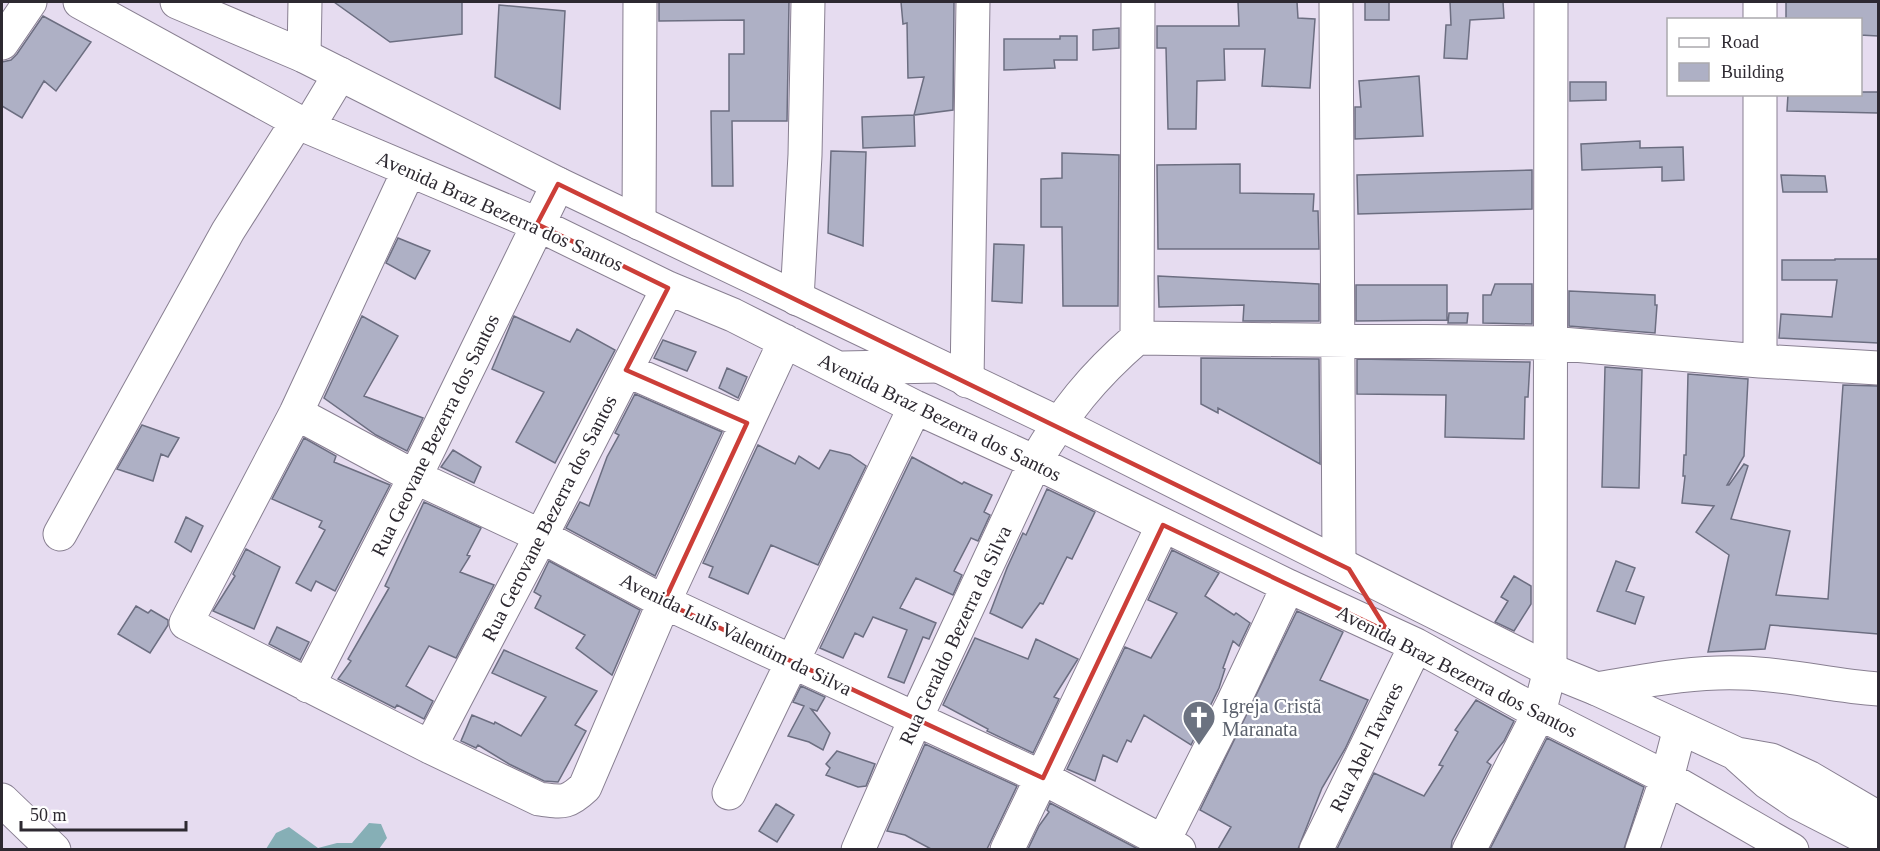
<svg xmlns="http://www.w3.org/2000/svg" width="1880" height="851" font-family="'Times New Roman',serif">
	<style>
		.water { fill: #86afb6 }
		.building { fill: #aeb0c5; stroke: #6c6e81; stroke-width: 1.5 }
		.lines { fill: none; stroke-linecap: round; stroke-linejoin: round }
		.minor-casing { stroke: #887f91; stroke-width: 35 }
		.major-casing { stroke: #887f91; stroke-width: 35 }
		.minor { stroke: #fff; stroke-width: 33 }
		.major { stroke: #fff; stroke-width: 33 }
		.marked { fill: none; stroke: #cc3e38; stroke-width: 4.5; stroke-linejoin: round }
		.labels { text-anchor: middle; stroke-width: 4.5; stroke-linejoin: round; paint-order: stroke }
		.street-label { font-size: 20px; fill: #2d2931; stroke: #fff }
		.worship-label { font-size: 20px; fill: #5b616d; stroke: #fff; text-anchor: start }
	</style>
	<rect width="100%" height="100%" fill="#e6dcf0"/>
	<path class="water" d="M369,823l12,1 6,14 -8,11h-113l10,-16 13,-6 29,21 19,-5h15z"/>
	<path class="building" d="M334,2h128v32l-72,8z
		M659,2h130l-2,119h-55l1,65h-21l-1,-75h18v-57h15v-34l-85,1z
		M901,2h53l-1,108 -39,5 10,-38 -16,1 -1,-55 -4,1z
		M1238,2h59l1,16 17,1 -5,69 -48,-2 3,-37h-41l1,31 -28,1 -1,48h-28l-2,-81h-9v-22h82z
		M1365,2h24v18h-24z
		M1450,2h53l1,16 -34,2 -3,39 -23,-1 2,-33h5z
		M1786,2h92v34l-18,-1v-15h-74z
		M499,5l66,6 -5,98 -65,-32z
		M43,16l48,26 -35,49 -12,-10 -22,37 -20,-12v-44l9,-2 6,-6z
		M1119,28v20l-26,2v-20z
		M1060,36h17v24h-23l1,8 -51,2v-31h56z
		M1419,76l4,60 -68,3v-32h6l-2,-26z
		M1570,82h36v18l-36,1z
		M1860,92h18v21l-91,-2 1,-17h72z
		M914,115l1,31 -52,2 -1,-31z
		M1640,141v7l43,-1 1,33 -22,1v-14l-80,3 -1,-26z
		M831,151l35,1 -3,94 -35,-13z
		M1062,153l57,2 -1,151h-55l-1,-79h-21v-48l21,-1z
		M1240,164v29l74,1 -1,17h5l1,38h-161l-1,-84z
		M1532,170v39l-174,5 -1,-39z
		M1781,175l44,1 2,16h-44z
		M398,238l32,13 -15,28 -29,-16z
		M994,244l30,1 -2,58 -30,-2z
		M1835,259h43v84l-99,-5 2,-24 51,3 5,-37h-55v-20h53z
		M1158,276l161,8v37h-76l1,-16 -85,2z
		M1495,284h37v40l-49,-1v-28h8z
		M1356,285h91v35l-91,1z
		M1569,291l86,4v10h2l-2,28 -86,-7z
		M1449,313h19l-1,10h-19z
		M362,316l36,20 -34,60 59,22 -16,33 -31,-16 -52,-37z
		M514,316l56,26 7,-13 38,21 -60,113 -39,-21 28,-50 -52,-23z
		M663,340l33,12 -9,19 -33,-13z
		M1201,358l118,1 1,105 -102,-56v5l-17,-9z
		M1357,359l173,3 -2,35h-3l-1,42 -79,-2 1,-42 -89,-1z
		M1605,367l37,3 -3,118 -37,-1z
		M727,368l20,9 -9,21 -19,-10z
		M1688,374l60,5 -4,77 -17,29h2l15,-21 4,2 -17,53 59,12 -14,64 52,4 15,-214 35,1v248l-108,-9 -5,24 -57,3 21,-97 -33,-23 18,-26 -32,-3 3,-27h-2l1,-21h2z
		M635,394l87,38 -67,144 -89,-48 14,-26 9,4 18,-49 12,-22 -4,-2z
		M142,425l37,13 -11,19 -7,-3 -8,27 -36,-12z
		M304,438l32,18 -2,6 56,23 -55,106 -19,-10 -5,10 -15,-8 29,-53 -6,-3 3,-6 -50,-22z
		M758,445l37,19 4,-8 20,13 11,-19 20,5 16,11 -48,99 -47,-20 -23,49 -39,-17 4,-10 -10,-4z
		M453,450l28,17 -7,16 -33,-16z
		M912,457l50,27 2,-2 28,13 -8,17 6,3 -12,26 -7,-3 -17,33 8,4 -9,20 -37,-17 -16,30 36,15 -7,16 -6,-2 -19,46 -16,-6 19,-47 -34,-13 -10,20 -8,-4 -12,25 -23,-10z
		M1047,489l48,23 -23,47 -5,-2 -24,47 -3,-1 -18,25 -32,-15 17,-45 16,-35 3,2z
		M424,502l57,26 -14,27 3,1 -10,16 34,13 -38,73 -27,-12 -23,40 27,15 -9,18 -27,-14 -2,3 -57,-29 13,-18 -3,-2 41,-71 -4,-2z
		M186,517l17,9 -12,26 -16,-10z
		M246,549l34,18 -26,62 -41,-18 22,-35 -2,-2z
		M1172,550l47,23 -14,23 29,19 2,-2 14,10 -11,23 -6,-5 -10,27 2,1 -6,19 -28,57 -47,-30 -13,27 -4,-2 -10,22 -14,-7 -8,26 -28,-12 58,-122 26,11 26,-45 -29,-13z
		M549,561l91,49 -28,65 -36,-27 9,-13 -50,-27 6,-12 -7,-4z
		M1616,561l19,7 -9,23 18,6 -9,27 -38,-13z
		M1514,576l17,10v18l-17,27 -19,-9 13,-21 -7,-4z
		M136,606l12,7 3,-3 17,10v5l-18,28 -32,-19z
		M1297,611l46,21 -23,48 48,20 -23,49 -23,39 -24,61h-80l13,-22 -31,-17z
		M277,627l32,15 -9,18 -31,-16z
		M975,638l53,21 8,-20 42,20 -24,38 5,2 -26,54 -46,-22 1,-2 -45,-24z
		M504,650l93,41 -22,34 11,6 -28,51 -14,-1 -35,-17 -31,-19 -2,3 -15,-7 11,-26 22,9 1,-2 26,14 25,-39 -54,-24z
		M801,686l24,11 -8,14 -6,-2 19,24 -7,17 -14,-8 -21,-6 16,-30 -11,-4z
		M1476,700l38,21 -10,20 -17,21 4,3 -39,76 -1,8h-114l37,-76 50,23 19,-30 -4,-1 19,-33 -3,-2z
		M1547,738l97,49 -20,62h-134z
		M925,744l92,42 -30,63h-56l-26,-14 -18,-4z
		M837,751l38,13 -9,22 -8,1 -32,-12 4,-7 -4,-4z
		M1050,803l88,46h-110l11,-23 10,-14 -2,-2z
		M776,804l18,11 -17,27 -18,-11z"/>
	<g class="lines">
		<defs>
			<path id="minor" d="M80,2l228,125 229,97 131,64 65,27 182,92 120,55 253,124 128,59 123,68 128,65 125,72
				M1336,2l3,562
				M1760,20v-18
				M2,43l28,-41
				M304,56l1,-54
				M308,127l32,-53
				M409,170l-113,243 -110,210 244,124 109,52c24,3 28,5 46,-12l79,-185 121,-261
				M639,223l1,-221
				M797,299l8,-144 3,-153
				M1137,338l1,-336
				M1760,361v-267
				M843,368l95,-2
				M626,370l121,53
				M967,381l6,-379
				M296,413l119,64 126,59 123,66 379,176 136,72
				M60,534l168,-303 69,-109
				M308,686l107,-209 143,-293
				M1597,689c48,-8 96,-18 145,-16 46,1 91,13 136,16
				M430,747l111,-211 127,-248
				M729,793l186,-386
				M2,800l52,50
				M858,850l57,-130 120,-258c30,-51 57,-85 102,-124l413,5 210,18 118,7
				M1007,850l156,-325
				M1159,850l73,-145 56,-119
				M1316,850l100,-205
				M1469,850l70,-137 11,-43 1,-668
				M1642,850l25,-72 13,-50"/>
			<path id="major" d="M177,2l127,54 254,128 500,239 492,247 47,19 140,65 34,6 39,18 68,40
				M1738,756l29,26 31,21 80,41"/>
		</defs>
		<use href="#minor" class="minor-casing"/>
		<use href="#major" class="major-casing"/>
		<use href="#minor" class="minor"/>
		<use href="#major" class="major"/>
	</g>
	<path class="marked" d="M558,184l791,385 39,63 -225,-107 -120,253 -379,-176 83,-179 -121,-53 42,-82 -131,-64z"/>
	<defs>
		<symbol id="church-pin" viewBox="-11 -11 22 30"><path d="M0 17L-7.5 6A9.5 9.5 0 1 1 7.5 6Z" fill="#6b7280" stroke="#fff"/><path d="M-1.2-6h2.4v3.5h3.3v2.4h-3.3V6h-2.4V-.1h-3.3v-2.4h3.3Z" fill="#fff"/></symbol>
	</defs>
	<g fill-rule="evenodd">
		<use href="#church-pin" x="1180" y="698" width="38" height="52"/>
	</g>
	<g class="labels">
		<g class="street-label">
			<text transform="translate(500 211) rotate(24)" y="7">Avenida Braz Bezerra dos Santos</text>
			<text transform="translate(940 417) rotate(26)" y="7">Avenida Braz Bezerra dos Santos</text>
			<text transform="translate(435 435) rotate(-64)" y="7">Rua Geovane Bezerra dos Santos</text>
			<text transform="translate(549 518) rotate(-63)" y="7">Rua Gerovane Bezerra dos Santos</text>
			<text transform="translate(736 634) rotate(26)" y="7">Avenida LuIs Valentim da Silva</text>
			<text transform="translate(955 635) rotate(-65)" y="7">Rua Geraldo Bezerra da Silva</text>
			<text transform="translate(1457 671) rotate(27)" y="7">Avenida Braz Bezerra dos Santos</text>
			<text transform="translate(1366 747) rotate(-64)" y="7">Rua Abel Tavares</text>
		</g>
		<g class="worship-label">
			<text x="1222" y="713">Igreja Cristã<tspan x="1222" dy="23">Maranata</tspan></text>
		</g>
	</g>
	<rect width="1880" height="851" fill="none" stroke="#2d2931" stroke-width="6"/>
	<rect x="1667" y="18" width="195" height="78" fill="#ffffff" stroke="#aba9ad" stroke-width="1.5"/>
	<rect x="1679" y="38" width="30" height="9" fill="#ffffff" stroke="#aba9ad" stroke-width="1.5"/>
	<text x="1721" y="48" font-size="18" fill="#2d2931">Road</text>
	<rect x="1679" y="63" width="30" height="18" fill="#aeb0c5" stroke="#aba9ad" stroke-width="1.5"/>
	<text x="1721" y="78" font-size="18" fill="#2d2931">Building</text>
	<path d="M21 821v9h165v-9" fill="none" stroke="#2d2931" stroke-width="3"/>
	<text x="30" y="821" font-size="18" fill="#2d2931" stroke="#ffffff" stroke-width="4.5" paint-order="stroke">50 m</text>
</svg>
